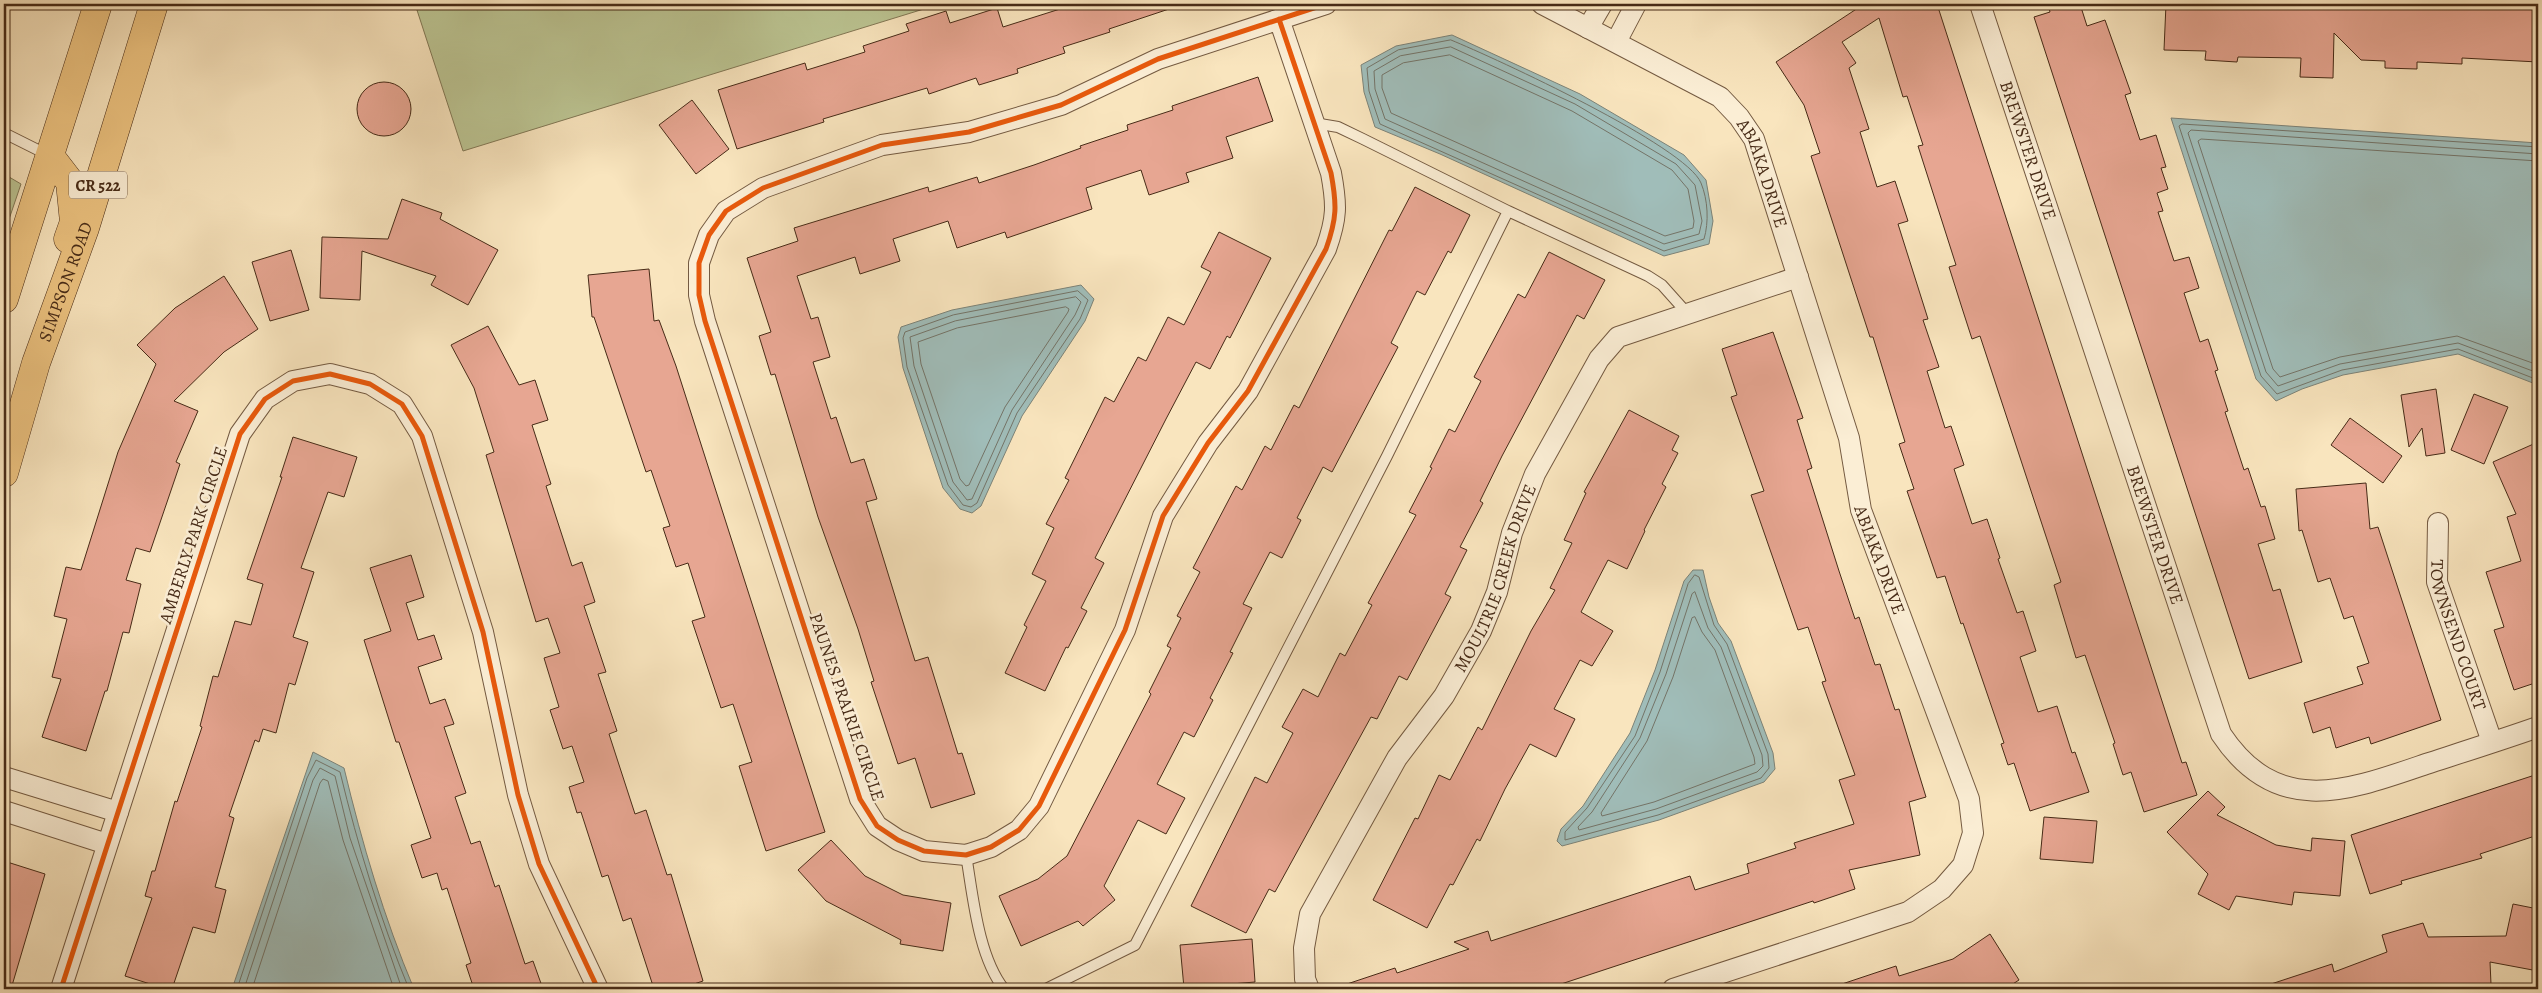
<svg xmlns="http://www.w3.org/2000/svg" width="2542" height="993" font-family="Alegreya,serif">
	<style>
		.green { fill: #bcc593; stroke: #827855 }
		.water { fill: #a0bdb9; stroke: #7c8378 }
		.lines { fill: none; stroke-linecap: round; stroke-linejoin: round }
		.shore { stroke: #747468; stroke-width: 1 }
		.building { fill: #e7a692; stroke: #472b17 }
		.lane-casing { stroke: #745a41; stroke-width: 12 }
		.street-casing { stroke: #745a41; stroke-width: 22 }
		.primary-casing { stroke: #472b17; stroke-width: 29 }
		.lane { stroke: #fbeed5; stroke-width: 10 }
		.street { stroke: #fbeed5; stroke-width: 20 }
		.primary { stroke: #ecc27f; stroke-width: 28 }
		.cycleway-casing { stroke: #fbeed5; stroke-width: 8 }
		.cycleway { stroke: #e8590c; stroke-width: 5 }
		.labels { text-anchor: middle; stroke-width: 5; stroke-linejoin: round; paint-order: stroke }
		.shield { fill: #fbeed5; stroke: #7d6650; stroke-width: 1 }
		.shield-label { font-size: 16px; font-weight: bold; fill: #472b17 }
		.street-label { font-size: 18px; fill: #472b17; stroke: #fbeed5 }
	</style>
	<rect width="100%" height="100%" fill="#f9e5be"/>
	<filter id="stains"><feTurbulence type="fractalNoise" baseFrequency=".004" numOctaves="4"/><feColorMatrix values="0 0 0 0 .2 0 0 0 0 .09 0 0 0 0 .02 0 0 0 .5 -.17"/></filter>
	<radialGradient id="worn" r=".72"><stop offset=".6" stop-color="#630" stop-opacity="0"/><stop offset="1" stop-color="#630" stop-opacity=".3"/></radialGradient>
	<path class="green" d="M415,4h525l-477,147z
		M4,174l17,10 -17,50z"/>
	<path class="water" d="M1452,35l128,59 104,61 22,25 7,41 -4,23 -45,12 -224,-102 -65,-27 -11,-35 -3,-27 35,-19z
		M2171,118l367,25v242l-80,-31 -115,21 -41,14 -26,12 -20,-22z
		M1081,285l13,14 -9,22 -63,95 -41,90 -9,7 -12,-4 -17,-21 -40,-120 -5,-31 3,-10 51,-17z
		M1693,570h10l6,27 9,26 13,18 42,112 2,16 -11,13 -105,38 -97,26 -5,-5 4,-12 22,-23 47,-73 25,-63 29,-89z
		M313,752l31,16c18,75 40,150 70,221h-182z"/>
	<g class="lines">
		<path class="shore" d="M1451,40c44,18 235,106 250,143 7,17 8,39 3,56l-40,12 -284,-127 -11,-33 -2,-23 31,-18z
			M1451,47l124,57 101,60 19,21 7,36 -3,13 -35,10 -279,-125 -10,-30 -1,-18 26,-15z
			M1450,55l122,56 100,59 16,19 6,32 -1,7 -28,8 -274,-123 -9,-25v-13l21,-12z
			M2538,147l-356,-23 -3,2 82,250 16,18 65,-24 116,-21 80,31
			M2538,154l-347,-24 -3,3 78,239 12,14 62,-22 118,-21 80,30
			M2538,161l-337,-22 -3,2 75,228 7,8 60,-20 117,-21 81,29
			M1078,291l10,9 -8,19 -63,94 -40,90 -6,4 -8,-2 -15,-20 -41,-118 -4,-29 2,-6 48,-17z
			M1076,297l5,5 -6,13 -63,95 -40,89 -5,1 -14,-18 -39,-116 -4,-29 45,-16z
			M1066,307l3,2 -1,3 -63,95 -36,78 -3,1 -6,-7 -39,-115 -3,-22 39,-14z
			M1695,575l4,2 15,48 13,19 41,110 1,14 -8,10 -103,37 -93,25v-8l22,-24 48,-72 25,-64 28,-88z
			M1695,592l13,36 13,19 41,108 1,11 -6,6 -101,37 -77,21 -1,-3 14,-15 48,-74 26,-64 26,-80z
			M1695,617l7,15 13,18 39,107 1,7 -101,38 -52,14 -1,-3 46,-72 26,-64 19,-59z
			M237,989l70,-211 9,-18 24,12c18,74 40,147 69,217
			M244,989l69,-209 7,-12 15,8 15,62 52,151
			M252,989l68,-206 3,-4 5,2 15,59 51,149"/>
	</g>
	<path class="building" d="M1058,4h116l1,3 -66,22 1,3 -47,15 2,6 -48,16 1,4 -39,12 -3,-7 -47,16 -2,-6 -104,31 1,3 -87,27 -19,-59 87,-27 2,7 58,-18 -2,-6 46,-15 -3,-7 40,-13 4,12 47,-15 6,19 57,-18z
		M1864,4h73l245,759 4,-1 11,33 -53,17 -13,-40 -8,3 -10,-31 2,-1 -30,-88 -9,3 -22,-73 7,-3 -81,-246 -8,3 -10,-31 -13,-41 7,-2 -38,-119 5,-1 -16,-49 -4,1 -24,-79 -37,24 14,21 -7,5 20,61 -9,3 17,55 18,-6 13,40 -10,3 30,95 -5,1 16,47 -12,4 18,57 6,-2 13,39 -10,4 18,55 15,-5 13,39 -2,1 19,54 6,-2 13,40 -16,6 18,55 19,-6 15,47 3,-1 14,40 -59,19 -16,-48 -6,2 -7,-21 3,-1 -41,-120 -2,1 -16,-48 -8,2 -30,-87 7,-2 -15,-45 6,-2 -32,-105h-3l-59,-181 9,-3 -16,-48 -28,-43z
		M2048,4h32l7,22 18,-6 26,73 -6,2 15,45 16,-5 10,32 -5,1 7,21 -11,4 6,18 -5,1 16,49 15,-4 10,31 -15,5 16,49 8,-3 10,31 -3,1 13,40 -3,1 19,58 4,-2 13,39 4,-1 10,33 -17,5 15,47 7,-2 22,73 -53,17 -215,-662 16,-5z
		M2166,4l372,1v57l-76,-4v6l-45,-2v7l-32,-1v-7l-24,-1 -27,-27 -1,45 -33,-1 1,-19 -63,-1 -1,5 -32,-2 1,-9 -42,-1z
		M1258,77l15,44 -47,16 7,21 -47,15 3,9 -40,13 -8,-25 -55,18 6,21 -85,29 -2,-6 -48,16 -9,-27 -55,18 7,22 -40,13 -5,-17 -58,19 14,43 7,-2 12,40 -17,5 18,57 5,-2 15,46 13,-4 13,40 -11,3 49,159 13,-4 30,97 4,-1 13,41 -44,14 -16,-50 -17,6 -27,-82 3,-1 -16,-52 -40,-112 -43,-143 -4,1 -12,-39 12,-4 -24,-74 51,-17 -4,-13 134,-41 1,5 48,-15 2,6 55,-18 47,-17 -1,-2 48,-16 -1,-5 46,-15 -1,-4z
		M357 109a27 27 0 1 1 54 0a27 27 0 1 1-54 0Z
		M692,100l37,49 -33,25 -37,-49z
		M1415,187l55,28 -19,38 -3,-2 -23,44 -8,-4 -26,52 7,4 -66,125 -9,-5 -26,51 4,2 -19,38 -12,-6 -27,52 9,4 -22,44 3,1 -23,45 3,2 -19,37 -10,-5 -27,52 28,14 -19,36 -28,-14 -34,66 11,14 -32,26 -5,-5 -57,25 -22,-50 39,-17 29,-23 84,-162 -2,-2 22,-44 -4,-2 14,-28 -4,-2 23,-44 -7,-4 43,-82 6,4 23,-44 6,4 23,-45 5,3 90,-178 3,1z
		M402,199l40,14 -2,6 58,31 -30,55 -37,-20 5,-9 -74,-25 -2,49 -40,-2 2,-61 66,2z
		M1219,232l52,26 -41,80 -3,-2 -17,33 -14,-7 -30,57 -71,139 9,5 -23,45 6,3 -19,37 -2,-1 -21,44 -40,-18 22,-46 -3,-2 22,-44 -14,-7 22,-46 -8,-4 23,-44 -4,-2 40,-81 9,5 24,-45 8,4 22,-44 16,8 27,-53 -10,-5z
		M291,250l18,60 -39,11 -18,-59z
		M1549,252l56,28 -21,39 -7,-4 -75,141 -22,45 3,2 -23,44 7,3 -22,44 6,3 -44,83 -8,-4 -22,43 -6,-2 -96,175 -6,-3 -23,44 -55,-27 64,-129 12,6 26,-50 -11,-6 21,-38 15,8 22,-44 5,3 27,-51 -4,-2 48,-88 -7,-3 23,-44 -2,-1 19,-38 6,3 26,-51 -7,-4 44,-83 7,4z
		M649,269l5,52 5,-1 17,46 149,466 -59,19 -27,-85 13,-4 -19,-58 -12,4 -29,-87 13,-4 -17,-54 -12,4 -13,-39 7,-2 -19,-56 -5,2 -52,-155h-2l-4,-42z
		M224,276l34,53 -34,23 -50,49 24,10 -22,51 4,2 -30,88 -14,-4 -10,32 15,4 -12,49 -6,-1 -16,59h-2l-19,60 -44,-14 19,-58 -9,-2 15,-58 -13,-3 12,-49 15,3 37,-118 38,-88 -19,-19 38,-37z
		M488,326l31,59 16,-5 13,40 -16,5 19,59 -5,2 26,80 10,-4 13,40 -11,4 22,66 -8,2 19,57 -8,3 26,80 11,-4 21,65 4,-1 32,107 -24,8h-25l-23,-71 -8,3 -15,-46 -6,2 -21,-65 -4,1 -8,-26 15,-5 -12,-36 -9,3 -13,-39 9,-3 -15,-49 16,-5 -12,-35 -12,4 -50,-167 8,-3 -20,-64 -23,-43z
		M1773,332l30,86 -6,2 15,48 -5,2 32,101 16,48 4,-2 16,48 5,-1 15,46 4,-1 27,88 -17,5 11,53 -71,15 6,19 -41,14 -1,-2 -267,88h-205v-3l54,-18 2,5 72,-24 -15,-7 34,-11 3,10 199,-65 5,14 54,-17 -2,-9 49,-16 -2,-5 60,-19 -15,-44 16,-5 -33,-93 4,-1 -18,-54 -10,3 -47,-135 13,-4 -33,-94 6,-2 -15,-46z
		M2436,389l9,64 -19,3 -4,-28 -13,19 -8,-52z
		M2474,394l34,13 -24,57 -33,-14z
		M1629,410l50,26 -7,14 6,3 -16,31 4,3 -22,43 1,1 -18,38 -19,-9 -27,52 32,19 -21,35 -12,-6 -26,49 21,10 -19,38 -26,-13 -25,45 -25,52 -3,-2 -24,46 -3,-1 -23,44 -54,-28 42,-82 3,1 21,-44 11,5 28,-53 4,3 49,-99 24,-41 -5,-2 22,-45 -8,-3 22,-47 -2,-1z
		M2350,418l52,38 -19,27 -52,-38z
		M293,437l64,20 -13,40 -16,-5 -27,76 13,4 -21,65 15,5 -13,43 -6,-2 -13,50 -13,-4 -4,13 -4,-2 -26,76 5,2 -19,69 11,3 -11,43 -22,-6 -21,62h-6l-41,-13 27,-78 -7,-2 7,-25h3l20,-70 2,1 25,-75 -2,-1 13,-50 5,1 17,-56 16,4 12,-41 -16,-5 35,-102h-2z
		M2538,442v240l-24,8 -20,-60 10,-3 -18,-55 35,-11 -14,-44 9,-3 -23,-52z
		M2366,483l4,46 8,-2 63,193 -70,24 -2,-7 -33,11 -6,-21 -17,6 -9,-30 59,-19 -6,-17 12,-4 -16,-47 -9,3 -14,-41 -12,4 -16,-52 -3,1 -3,-42z
		M411,555l13,42 -18,6 12,37 16,-5 8,24 -24,8 12,37 15,-5 9,25 -10,3 22,66 -11,4 16,47 9,-3 15,46 4,-2 26,79 8,-3 10,28h-69l-8,-24 5,-2 -24,-75 -5,2 -5,-17 -15,5 -11,-33 20,-7 -32,-96h-3l-32,-102 27,-9 -21,-63z
		M2538,774v61l-58,19 2,4 -81,23 1,3 -32,10 -19,-59z
		M2208,791l17,16 -8,8 59,30 35,6 1,-13 33,3 -5,55 -46,-4 -2,13 -56,-9 -7,14 -31,-16 10,-20 -41,-42z
		M2044,817l53,4 -4,42 -53,-4z
		M831,840l34,36 38,19 48,8 -8,48 -43,-7 1,-4 -75,-39 -28,-31z
		M4,861l41,13 -34,115h-7z
		M2513,904l25,5v62l-48,-9 1,22 -48,1 1,4h-178l-1,-3 67,-22 2,8 53,-20 -5,-17 41,-12 5,14 78,-1z
		M1990,934l29,46 -14,9h-169v-3l60,-20 3,10 54,-17z
		M1252,939l3,43 -71,6 -4,-43z"/>
	<g class="lines">
		<defs>
			<path id="lane" d="M4,133l44,22
				M1508,211l140,65 14,9 25,28
				M966,855c7,41 12,101 38,134
				M1046,989l89,-44 252,-489 121,-245 -145,-72 -25,-12 -24,-4"/>
			<g id="street">
				<path id="s1" d="M1542,4l178,93 19,20 15,22 95,299 12,72 108,289 4,34 -10,32 -21,24 -34,23 -235,77"/>
				<path id="s2" d="M1980,4l241,730c56,84 126,57 205,30 37,-12 75,-24 112,-37"/>
				<path d="M1279,19l52,154c6,32 6,45 -5,76l-78,142 -40,52 -45,73 -38,114 -86,176 -20,24 -28,17 -25,8 -42,-4 -26,-11 -21,-14 -17,-27 -155,-478 -6,-26v-32l10,-28 17,-24 37,-23 119,-43 87,-13 92,-27 97,-46 168,-55"/>
				<path d="M1588,28l14,-24"/>
				<path d="M1616,42l20,-38"/>
				<path id="s3" d="M2438,523l-1,59 55,160"/>
				<path d="M4,777l114,35"/>
				<path d="M4,811l103,33"/>
				<path d="M61,989l179,-555 25,-35 28,-18 37,-7 40,10 32,20 20,32 61,196 35,163 21,69 59,125"/>
				<path id="s4" d="M1309,989l-4,-10 -1,-31 6,-34 87,-156 47,-62 37,-65 16,-39 15,-59 23,-59 64,-115 19,-22 180,-60"/>
			</g>
			<g id="primary">
				<path d="M50,156l20,26 4,40 -6,17"/>
				<path d="M4,299l94,-295"/>
				<path id="s5" d="M4,473l32,-110 49,-135 69,-224"/>
			</g>
		</defs>
		<use href="#lane" class="lane-casing"/>
		<use href="#street" class="street-casing"/>
		<use href="#primary" class="primary-casing"/>
		<use href="#lane" class="lane"/>
		<use href="#street" class="street"/>
		<use href="#primary" class="primary"/>
		<defs>
			<path id="cycleway" d="M1279,19l52,154c6,32 6,45 -5,76l-78,142 -40,52 -45,73 -38,114 -86,176 -20,24 -28,17 -25,8 -42,-4 -26,-11 -21,-14 -17,-27 -155,-478 -6,-26v-32l10,-28 17,-24 37,-23 119,-43 87,-13 92,-27 97,-46 168,-55
				M61,989l179,-555 25,-35 28,-18 37,-7 40,10 32,20 20,32 61,196 35,163 21,69 59,125"/>
		</defs>
		<use href="#cycleway" class="cycleway-casing"/>
		<use href="#cycleway" class="cycleway"/>
	</g>
	<g class="labels">
		<rect class="shield" x="69" y="171.5" width="58" height="27" rx="4"/>
		<g class="shield-label">
			<text x="98" y="191">CR 522</text>
		</g>
		<g class="street-label">
			<text dy="6" stroke="none"><textPath href="#s2" startOffset="154">BREWSTER DRIVE</textPath></text>
			<text dy="6" stroke="none"><textPath href="#s1" startOffset="290">ABIAKA DRIVE</textPath></text>
			<text dy="6" stroke="none"><textPath href="#s5" startOffset="201">SIMPSON ROAD</textPath></text>
			<text dy="6" stroke="none"><textPath href="#s2" startOffset="559">BREWSTER DRIVE</textPath></text>
			<text transform="translate(193 535) rotate(-72)" y="6">AMBERLY PARK CIRCLE</text>
			<text dy="6" stroke="none"><textPath href="#s1" startOffset="695">ABIAKA DRIVE</textPath></text>
			<text dy="6" stroke="none"><textPath href="#s4" startOffset="462">MOULTRIE CREEK DRIVE</textPath></text>
			<text dy="6" stroke="none"><textPath href="#s3" startOffset="115">TOWNSEND COURT</textPath></text>
			<text transform="translate(847 707) rotate(71)" y="6">PAUNES PRAIRIE CIRCLE</text>
		</g>
	</g>
	<rect width="2542" height="993" fill="none" stroke="#f9e5be" stroke-width="20"/>
	<rect x="5" y="5" width="2532" height="983" fill="none" stroke="#472b17" stroke-width="2.5"/>
	<rect x="10" y="10" width="2522" height="973" fill="none" stroke="#472b17"/>
	<rect width="100%" height="100%" filter="url(#stains)"/>
	<rect width="100%" height="100%" fill="url(#worn)"/>
</svg>
